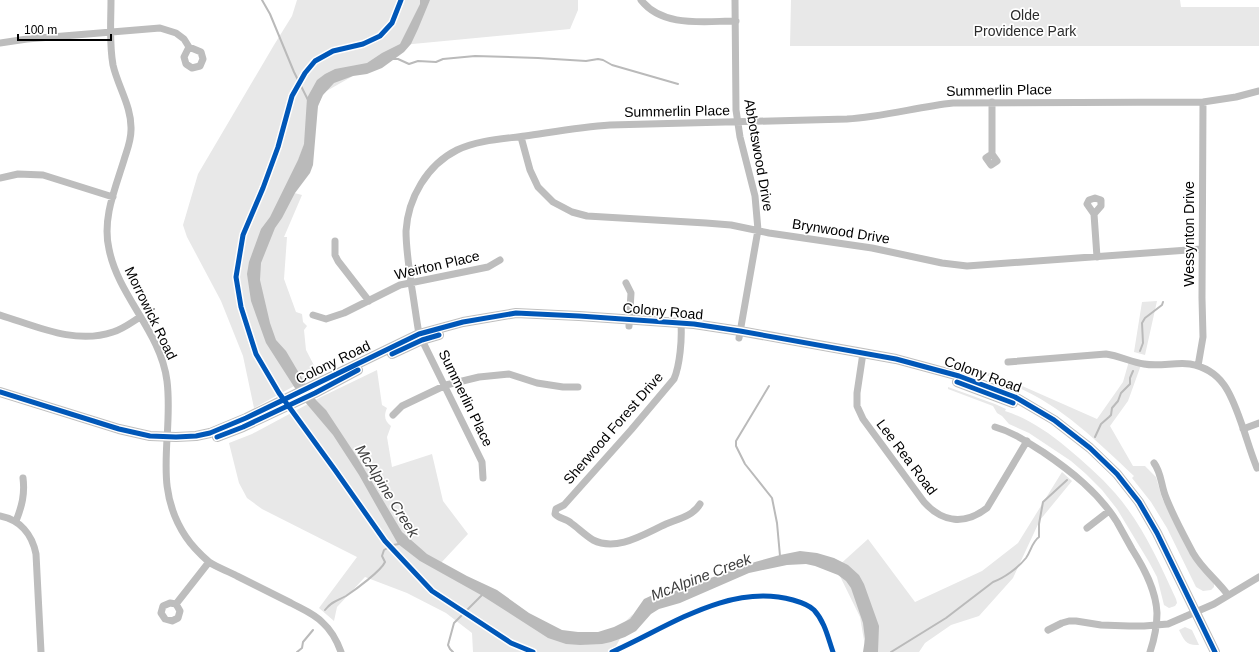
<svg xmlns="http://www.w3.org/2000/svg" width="1259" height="652" font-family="Helvetica,sans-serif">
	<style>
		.green { fill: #e8e8e8 }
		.water { fill: #bababa }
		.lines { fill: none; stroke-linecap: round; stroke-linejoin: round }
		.stream { stroke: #bababa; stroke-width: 2 }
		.minor { stroke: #bdbdbd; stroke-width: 7 }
		.secondary { stroke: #bfbfbf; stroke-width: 10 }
		.cycleway-casing { stroke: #fff; stroke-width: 8 }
		.cycleway { stroke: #0057b8; stroke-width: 5 }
		.labels { text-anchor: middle; stroke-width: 3.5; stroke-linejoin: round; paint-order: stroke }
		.park-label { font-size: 14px; fill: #2c2c2c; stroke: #fff }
		.street-label { font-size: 14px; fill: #000; stroke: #fff }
		.water-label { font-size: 15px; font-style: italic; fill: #3d3d3d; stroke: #fff }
	</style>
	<rect width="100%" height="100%" fill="#fff"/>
	<path class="green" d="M297,0h281v10l-8,19 -168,16 -12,10 -67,38 -36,98 15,4 -18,42h3l-3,42 12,33 6,2 1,8 4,4 -3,4 2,20 12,23 -64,35 -11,-52 -22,-55 -34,-64 -4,-12 15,-51 76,-129 18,-29z
		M791,0h389l1,7h78v39h-469z
		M1157,301l-12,54 -11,-3 8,-50z
		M953,361l51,17 93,41 26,-37 6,-21 12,4 -13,36 -18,25 23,40h12l11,11 6,21 32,61 20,23v5l-3,3 -8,1 -7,-4 -29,-59 -16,-26 -19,-24 2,-2c-36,-34 -72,-70 -119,-90 -20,-9 -42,-15 -63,-22z
		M377,370l5,35 5,3c-3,7 -3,13 4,18l-4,11 5,30 40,-13 11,47 25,33 -28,30 122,75 51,-5 20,-20 -20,38h-140l-1,-19 -26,-20 -39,-20 -42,-16 -28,30 -3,14 -15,-13 38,-51 -95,-48 -15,-11 -8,-15 -10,-40 23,-9 69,-37z
		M948,387l47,17 11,5 -1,2c22,7 43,21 61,36 17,14 34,29 49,46 27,31 44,69 61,106l1,4 -2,3 -6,2 -5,-3 -7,-28 -8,-15 -32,-53 -15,-19 -16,-16 -15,-13 -42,-28 -20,-9 -7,-8 -5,-3 -4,-7 -45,-17z
		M1062,472l10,9 -32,39 -27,58 -34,38 -28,9 -26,18 -6,9h-53l-6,-35 -24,-49 32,-29 47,63 67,-31 36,-28z
		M1185,627l7,3 7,15c-13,1 -15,-5 -20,-15z"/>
	<path class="water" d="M420,0h10l-12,29 -7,15 -7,8 -22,16 -15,6 -14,2 -19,7 -11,12 -5,11 -5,59 -3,8 -15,20 -13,25 -7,10 -14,35 -1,17 10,43 6,17 10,11 23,39 7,10 10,10 31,47 45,75 25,22 40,22 30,14 32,23 33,17 16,2h20l16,-5 16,-8 14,-20 13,-6 34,-8 64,-23 25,-7 20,-4 17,2 17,5 14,7 11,10 5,9 15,42 -1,26h-15l2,-13 -2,-16 -12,-35 -5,-7 -8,-6 -23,-9 -9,-2 -19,1 -38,8 -69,30 -21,6 -8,5 -15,17 -11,6 -14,5 -9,2 -22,1 -14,-1 -18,-6 -67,-43 -61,-34 -22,-17 -39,-69 -26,-40 -33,-39 -34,-53 -15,-42 -4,-27 2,-12 12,-33 9,-12 28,-57 6,-16 3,-46 10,-18 8,-6 10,-5 32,-6 15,-10 18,-9 20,-40z"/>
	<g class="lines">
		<path class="stream" d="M262,0l8,14 24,58 14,28
			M392,59h6l11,5 9,-3 18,1 7,-3 32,-3 63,2 48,3 12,-2 5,1 9,5 66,19
			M1140,351l3,-8 -1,-20 3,-5 17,-13 1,-3
			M769,386l-33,55v5l9,18 27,34 5,25 3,33
			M1095,437l6,-13 8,-7 2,-2 1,-7 6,-7 3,-8 9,-9v-6l3,-7
			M325,610c7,-9 12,-9 21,-14 9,-6 35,-25 39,-34l-3,-6 2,-6 9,-5 6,-1
			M297,652l5,-4 1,-6 10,-12
			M453,652l-3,-3 -2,-4 6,-22 29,-29
			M891,652l55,-34 47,-36c11,-4 25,-14 33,-24 5,-7 6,-16 13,-21v-13l4,-22 24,-22"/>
		<path class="minor" d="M111,0c0,22 -2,43 2,65 5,22 19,42 18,65 0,11 -4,20 -7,30 -9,29 -22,59 -15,89 9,47 52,83 58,132 7,56 -16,104 19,156 6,9 15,18 23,25 9,6 19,9 28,14 18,9 36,18 54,27 11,6 24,11 32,20 9,8 14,18 18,29
			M641,0c22,28 63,21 95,21
			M735,0l1,110 4,27 15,59 3,34 -19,108
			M0,43l27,-4 133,-11 16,5 8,6 5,8 12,5 2,7 -3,7 -8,2 -6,-4 -2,-7 5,-10
			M992,102v52l-6,4 5,7 6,-4 -5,-7
			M521,137l9,33 8,17 15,15 19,10 15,4 119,7 25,2 38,8 103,15 70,15 25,3 235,-17
			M0,178l18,-4 25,1 70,22
			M1094,214l-7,-10 2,-4 6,-2 6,2v6l-7,8 3,43
			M335,241v14l3,6 31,40
			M626,283l5,10 -2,33
			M0,315c36,11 75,30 113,17 10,-3 19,-10 27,-15
			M313,315l13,4 18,-6 56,-28 88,-18 12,-7
			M681,324c1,15 -1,41 -7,55l-43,51 -67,75 -8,4 -1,5c4,5 11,4 16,9 7,5 14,12 22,17 24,12 51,-6 73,-16 12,-5 27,-8 34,-20
			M863,353l-6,40v13l6,13 61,83c19,21 41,23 63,6l40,-67
			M1008,362l98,-8c14,2 25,8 38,10 15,3 31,-2 46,0 34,6 42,33 52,61 5,14 9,29 15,43
			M1198,366l5,-29 -1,-39 1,-196
			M393,415l9,-9 44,-21 33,-8 30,-3 28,9 26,4h15
			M995,427c18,5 32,15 48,25 28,19 56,41 74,70 5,9 10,18 15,27 12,19 24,41 25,64 0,13 -3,27 -7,39
			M1243,429l16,-6
			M1154,463c7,9 7,21 11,32 7,19 18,39 28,58 9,16 24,27 35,42
			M483,478l-1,-16 -63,-128c-3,-17 -5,-34 -8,-51 -2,-17 -5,-34 -5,-52 2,-33 21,-66 51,-81 21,-10 46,-11 68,-14 28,-4 56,-9 85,-11l237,-6c36,-2 70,-12 106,-16l250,-1 33,-5 23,-6
			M0,516c20,4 32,18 36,38l5,98
			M16,521c6,-15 9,-27 7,-43
			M1087,528l22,-17
			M176,604l4,7 -2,7 -6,3 -7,-2 -4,-6 2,-7 7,-3 6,1 33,-42
			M1048,630l14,-7 7,-2h7l25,4 28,1h15l24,-2 46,-20 45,-27"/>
		<path class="secondary" d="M392,354l30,-14 17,-5
			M957,382l56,21
			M0,392l119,37 31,7 26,1 20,-1 14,-3 36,-15 173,-84 44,-12 53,-9 63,3 115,8 46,7 156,28 63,17 56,21 39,23 36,28 27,26 22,28 18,31 58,119
			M217,437l26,-10 72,-34 43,-23"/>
		<defs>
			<path id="cycleway" d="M401,0l-9,23 -12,13 -17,8 -30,7 -18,10 -10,12 -13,23 -14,51 -15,41 -20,47 -7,42 5,30 15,47 23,39 56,77 50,71 47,50 79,52 22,9
				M392,354l30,-14 17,-5
				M957,382l56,21
				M0,392l119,37 31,7 26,1 20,-1 14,-3 36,-15 173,-84 44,-12 53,-9 63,3 115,8 46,7 156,28 63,17 56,21 39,23 36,28 27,26 22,28 18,31 58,119
				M217,437l26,-10 72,-34 43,-23
				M612,652c55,-24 117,-70 181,-52 7,2 16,5 21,10 11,12 14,28 19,42"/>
		</defs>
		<use href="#cycleway" class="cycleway-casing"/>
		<use href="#cycleway" class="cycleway"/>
	</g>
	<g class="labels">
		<g class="park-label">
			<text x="1025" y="20">Olde<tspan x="1025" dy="16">Providence Park</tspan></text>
		</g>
		<g class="street-label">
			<text transform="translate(999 90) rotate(-1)" y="5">Summerlin Place</text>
			<text transform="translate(677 111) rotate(-1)" y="5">Summerlin Place</text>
			<text transform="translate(759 155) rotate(80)" y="5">Abbotswood Drive</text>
			<text transform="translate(841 231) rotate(9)" y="5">Brynwood Drive</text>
			<text transform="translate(1189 234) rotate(-90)" y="5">Wessynton Drive</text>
			<text transform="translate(437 265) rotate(-13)" y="5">Weirton Place</text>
			<text transform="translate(663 311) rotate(5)" y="5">Colony Road</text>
			<text transform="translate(151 313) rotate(64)" y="5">Morrowick Road</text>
			<text transform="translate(333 362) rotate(-26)" y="5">Colony Road</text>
			<text transform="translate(983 374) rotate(20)" y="5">Colony Road</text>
			<text transform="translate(466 398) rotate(64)" y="5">Summerlin Place</text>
			<text transform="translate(613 428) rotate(-49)" y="5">Sherwood Forest Drive</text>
			<text transform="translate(907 457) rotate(53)" y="5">Lee Rea Road</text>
		</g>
		<g class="water-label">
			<text transform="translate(387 491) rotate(58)" y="5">McAlpine Creek</text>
			<text transform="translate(701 577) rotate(-21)" y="5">McAlpine Creek</text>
		</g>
	</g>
	<path d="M18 34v6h93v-6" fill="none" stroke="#000000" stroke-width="2"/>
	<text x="24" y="34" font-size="12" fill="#000000" stroke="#ffffff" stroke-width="3" paint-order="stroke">100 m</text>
</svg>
